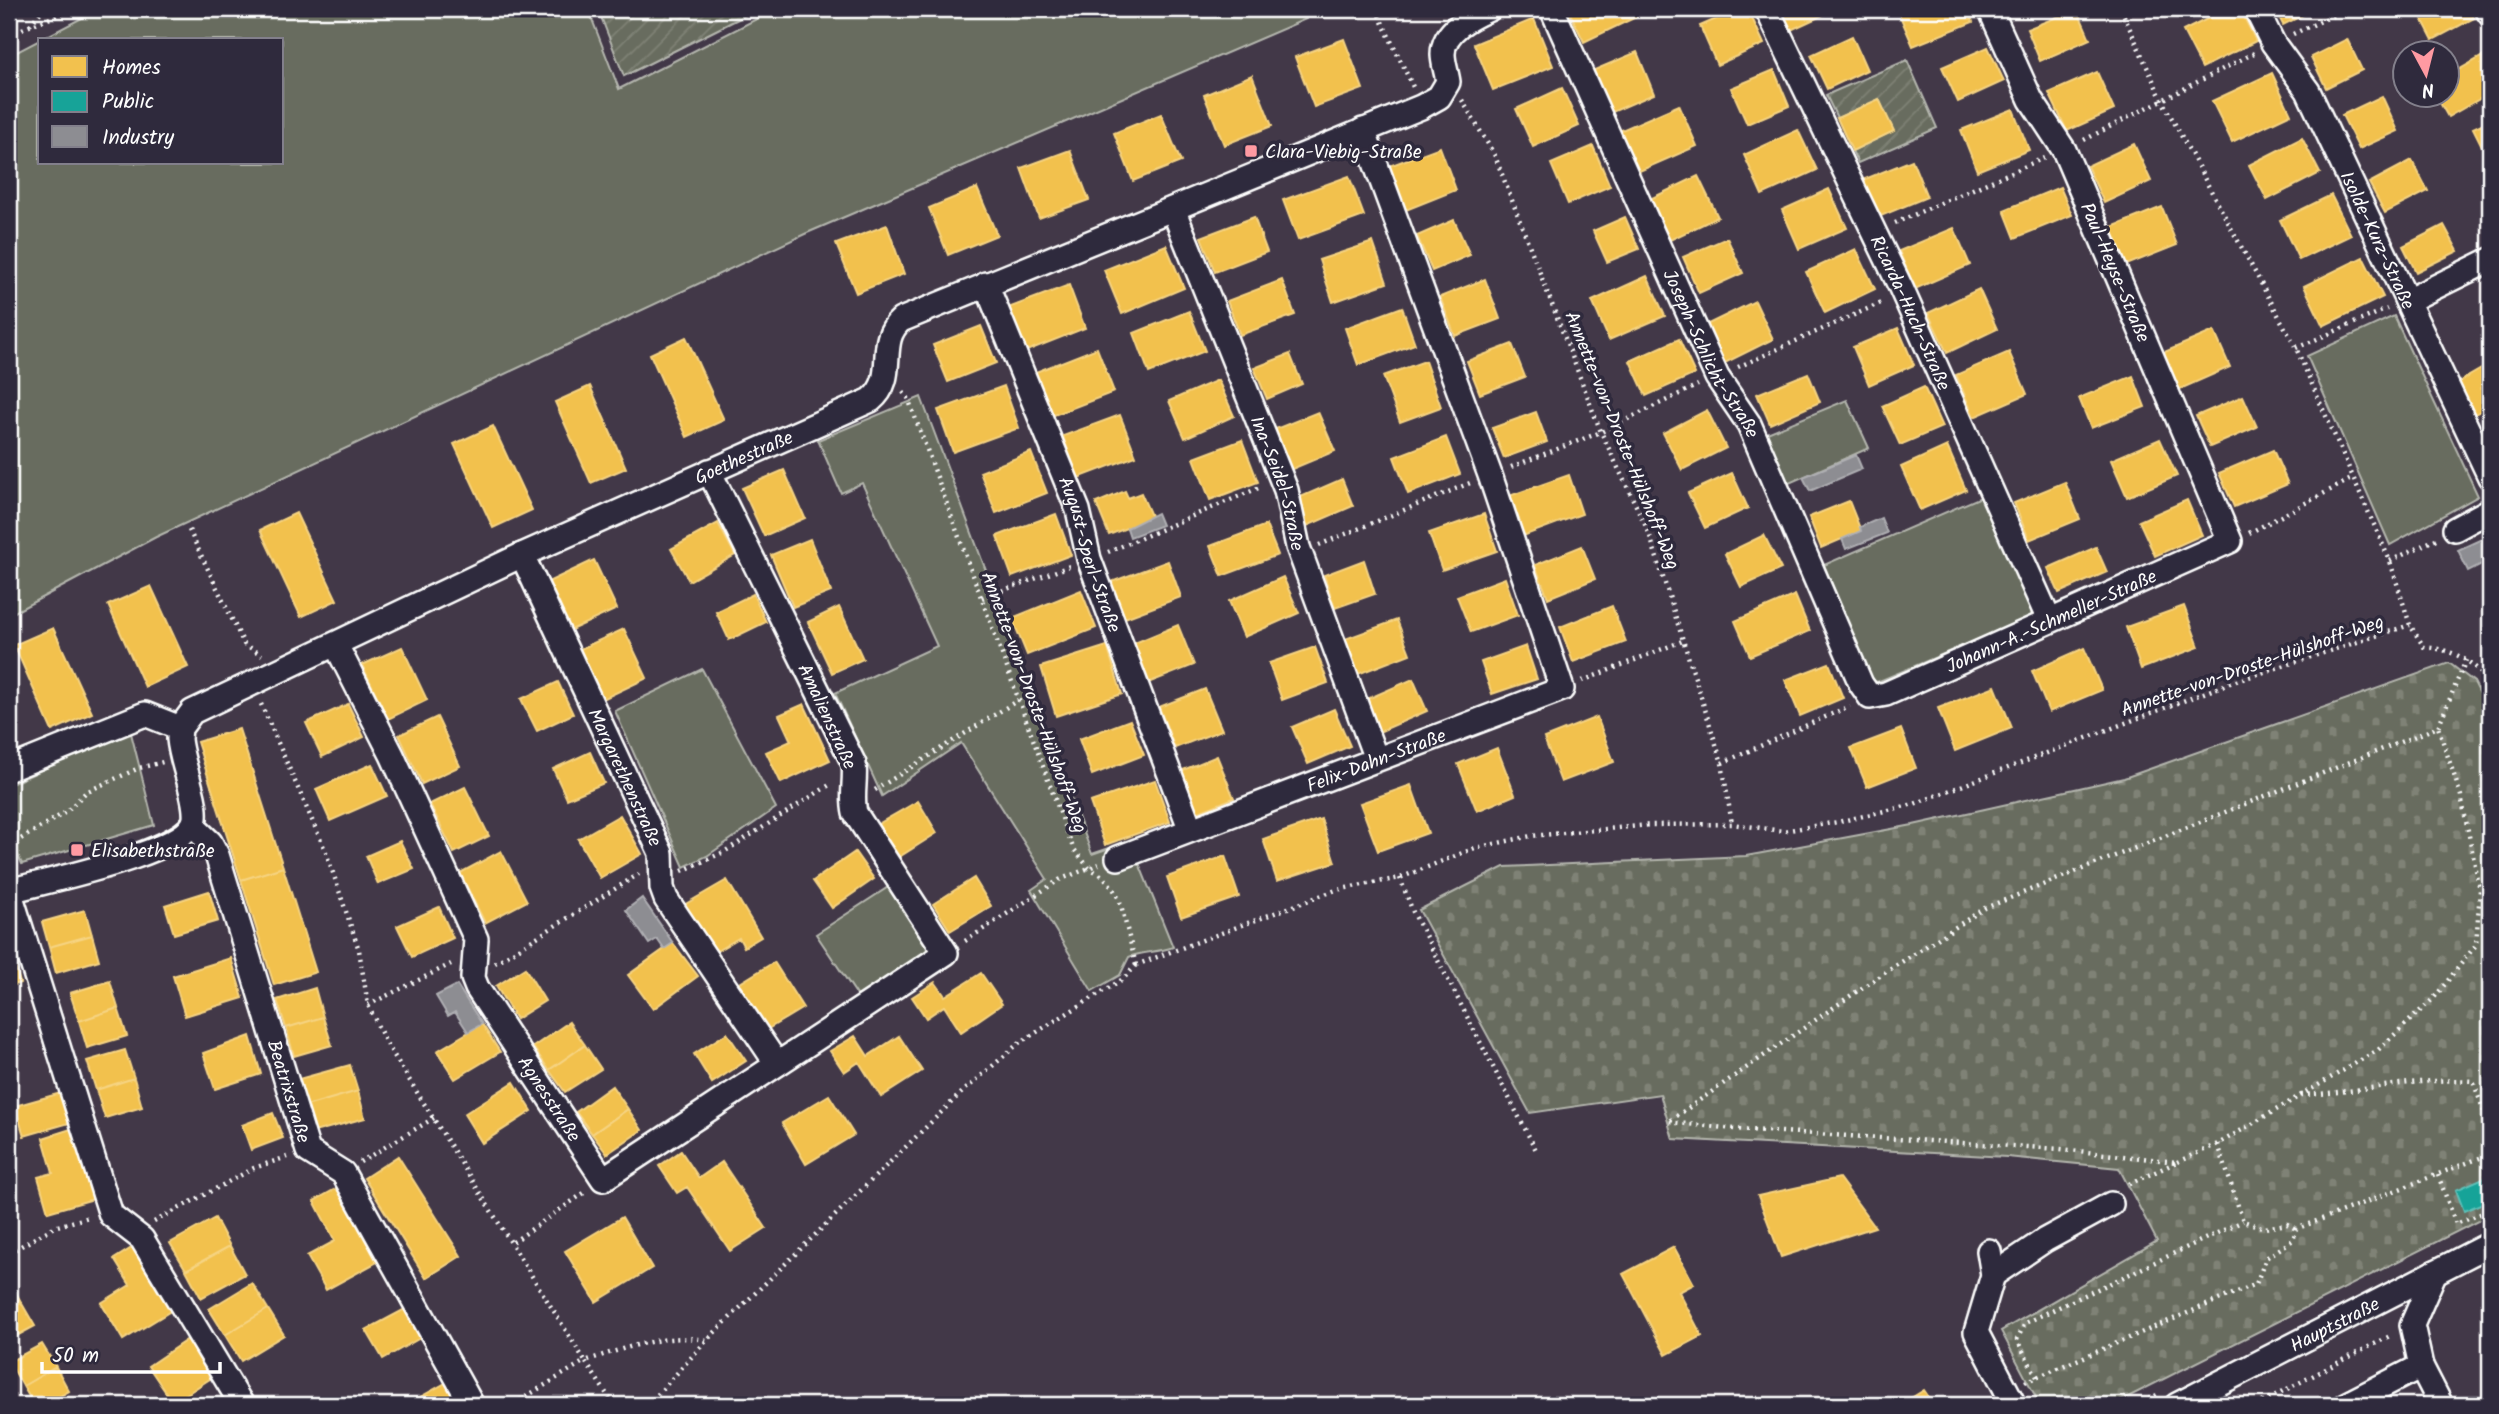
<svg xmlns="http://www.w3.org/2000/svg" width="2499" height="1414" font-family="Kalam,sans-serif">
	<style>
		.grass { fill: #686c5e; stroke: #b4b6ae; stroke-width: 2; fill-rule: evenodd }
		.cemetery { fill: url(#cemetery-stones); stroke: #b4b6ae; stroke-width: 2 }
		.garden { fill: url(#garden-furrows); stroke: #b4b6ae; stroke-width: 2 }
		.homes { fill: #f2c14e; stroke: #f6d483; stroke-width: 2 }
		.public { fill: #17a398; stroke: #5dbfb7; stroke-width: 2 }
		.industry { fill: #8d8d92; stroke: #afafb3; stroke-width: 2 }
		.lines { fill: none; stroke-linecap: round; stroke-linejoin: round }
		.minor-casing { stroke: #fff; stroke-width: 28 }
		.path { stroke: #fff; stroke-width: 4.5; stroke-dasharray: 2 5; stroke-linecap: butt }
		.minor { stroke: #2f2a3d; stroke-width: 23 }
		.poi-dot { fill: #ff9aa2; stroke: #2f2a3d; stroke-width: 2.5 }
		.labels { text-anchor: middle; stroke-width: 7; stroke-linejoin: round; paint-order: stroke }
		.poi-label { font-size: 19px; fill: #fff; stroke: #2f2a3d; text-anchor: start }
		.street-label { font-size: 19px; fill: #fff; stroke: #2f2a3d }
	</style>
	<defs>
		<pattern id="cemetery-stones" width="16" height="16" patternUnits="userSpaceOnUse" patternTransform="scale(1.75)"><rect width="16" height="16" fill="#686c5e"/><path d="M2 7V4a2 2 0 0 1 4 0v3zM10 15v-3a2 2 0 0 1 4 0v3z" fill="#7f8276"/></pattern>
		<pattern id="garden-furrows" width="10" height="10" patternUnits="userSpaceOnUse" patternTransform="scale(1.75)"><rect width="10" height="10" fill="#686c5e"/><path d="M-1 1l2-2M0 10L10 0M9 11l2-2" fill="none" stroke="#7f8276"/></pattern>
	</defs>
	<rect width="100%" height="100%" fill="#423848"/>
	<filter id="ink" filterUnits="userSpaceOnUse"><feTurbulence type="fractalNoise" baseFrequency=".0143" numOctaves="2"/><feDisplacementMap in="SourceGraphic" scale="14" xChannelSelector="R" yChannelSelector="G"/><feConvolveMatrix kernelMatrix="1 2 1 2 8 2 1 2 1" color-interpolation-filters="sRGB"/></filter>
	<g filter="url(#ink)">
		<path class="grass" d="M99,9h489l31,80 157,-80h520l10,10 -499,214 -651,304 -147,78v-559zM282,40v123h-242v-123z
			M2394,316l84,180 -88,49 -83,-189z
			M921,397l171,457 38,-13 43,106c-16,6 -29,4 -44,10l-9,18 -28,16 -61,-101 16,-11 -86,-136 -79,53 -47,-103 102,-47 -75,-163 -21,10 -23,-53z
			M1847,400l22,48 -82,36 -20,-51z
			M1981,497l51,110 -1,10 -154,65 -7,-4 -46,-113z
			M702,669l74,139 -69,48 -23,11 -69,-156z
			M130,729l24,96 -132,39 -13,-28v-51z
			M893,884l35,59 -3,14 -64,44 -45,-67z"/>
		<path class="cemetery" d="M2449,663l25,19 16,32 -2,502 -376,189h-72l-39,-74 156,-90 -38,-73 -112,-11 -334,-18 -13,-45 -130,19 -111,-203 85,-43 242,-11 167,-31 211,-47z"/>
		<path class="garden" d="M598,9h160l-134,67z
			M1907,60l30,68 -79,35 -6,-12 41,-20 -14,-32 -42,19 -11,-23z"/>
		<path class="homes" d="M1568,9h64l4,8 -52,25z
			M1739,9h9l16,35 -47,21 -17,-39z
			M1780,9h56l-45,21z
			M1897,9h71l5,13 -60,24z
			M2077,9l13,30 -50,22 -13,-32z
			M2227,9h13l16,32 -54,27 -19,-37z
			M2275,9h40l-32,16z
			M2417,9h52l5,9 -41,22z
			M1534,19l19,47 -60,24 -19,-46z
			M1852,36l15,34 -40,19 -16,-34z
			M1344,39l19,50 -49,18 -19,-50z
			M2347,39l15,31 -36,18 -15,-31z
			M1988,47l16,34 -46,21 -16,-35z
			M1637,52l17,42 -44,19 -18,-42z
			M2483,56l7,14v23l-42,24 -13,-23h11v-17z
			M1774,70l15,36 -42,18 -16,-36z
			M2097,72l17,38 -47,21 -18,-38z
			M2272,73l19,41 -59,28 -20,-41z
			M1252,75l20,51 -48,19 -20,-50z
			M1562,88l17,38 -46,21 -17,-38z
			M2382,96l16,35 -39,18 -17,-34z
			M1879,99l15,32 -42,20 -15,-33z
			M1679,105l18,41 -62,27 -18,-41z
			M2013,109l16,41 -52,21 -16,-41z
			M1161,114l20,48 -48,19 -19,-48z
			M2490,120v40h-1l-16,-32z
			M1798,130l19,40 -55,25 -18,-40z
			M2302,138l18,35 -53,27 -18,-35z
			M2134,144l17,37 -47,22 -17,-37z
			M1593,146l17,40 -42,18 -17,-40z
			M1440,147l16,43 -50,20 -17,-44z
			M1070,150l19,50 -50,18 -18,-50z
			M1912,160l15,37 -51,21 -16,-37z
			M2412,160l16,31 -43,22 -16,-30z
			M1349,176l15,40 -66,24 -15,-40z
			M1698,176l20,41 -48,23 -20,-41z
			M2060,187l12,28 -57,23 -11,-28z
			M977,188l20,47 -49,20 -19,-47z
			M1829,189l18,39 -48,21 -17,-39z
			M2331,195l20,40 -52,25 -19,-40z
			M2162,207l15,38 -53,21 -15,-38z
			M1254,217l13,35 -52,20 -14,-35z
			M1625,217l14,32 -32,13 -14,-31z
			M1454,220l16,35 -38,16 -15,-35z
			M887,225l17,49 -48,19 -20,-49z
			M2444,225l14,26 -42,21 -13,-26z
			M1954,228l16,37 -55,24 -16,-38z
			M1727,238l16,35 -44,20 -16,-36z
			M1373,242l14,41 -54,19 -14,-42z
			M1166,245l18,43 -62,26 -18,-44z
			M1856,249l19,40 -50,24 -19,-41z
			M2363,257l20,40 -60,29 -19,-40z
			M1647,276l18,40 -56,24 -17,-39z
			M1485,279l15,40 -45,17 -15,-39z
			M1282,280l13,35 -55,20 -13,-34z
			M1069,285l16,43 -61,24 -16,-44z
			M1979,289l18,40 -50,24 -19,-40z
			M1755,301l18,38 -50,25 -19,-38z
			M1402,307l13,37 -57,21 -13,-37z
			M1189,311l16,40 -56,22 -15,-40z
			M981,326l15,37 -48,19 -15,-37z
			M1898,328l16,37 -45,20 -16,-38z
			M2214,331l16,36 -52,23 -16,-37z
			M686,337l38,83 -37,17 -37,-83z
			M1679,339l16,35 -49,22 -16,-35z
			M1512,344l13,33 -45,17 -13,-33z
			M1097,348l17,44 -65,25 -16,-44z
			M2009,352l18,42 -53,23 -18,-42z
			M1290,354l12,30 -35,15 -13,-31z
			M1425,361l16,46 -41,15 -17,-46z
			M2490,364v55l-6,-10 -9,5 -18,-31z
			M1808,373l12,29 -50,22 -13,-30z
			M2133,376l12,31 -54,21 -12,-30z
			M1218,380l16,36 -49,22 -16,-37z
			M590,386l36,82 -35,15 -36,-81z
			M1004,386l15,42 -66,24 -15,-42z
			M1924,387l18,40 -42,18 -18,-39z
			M2243,396l14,31 -47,20 -14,-31z
			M1707,410l19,38 -44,22 -19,-37z
			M1318,412l17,39 -50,21 -17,-40z
			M1536,412l11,30 -43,16 -12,-30z
			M1120,415l16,41 -58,22 -15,-42z
			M493,426l39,84 -39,18 -39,-84z
			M1446,437l14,37 -52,20 -14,-37z
			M2160,439l17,37 -50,21 -16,-37z
			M1242,440l16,42 -48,18 -16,-42z
			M1947,446l19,44 -46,20 -19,-43z
			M2273,450l15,34 -54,23 -15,-34z
			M1031,452l16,41 -51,20 -16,-41z
			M784,470l21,48 -41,18 -22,-48z
			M1732,473l16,35 -43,20 -17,-35z
			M1569,475l13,39 -59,22 -14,-40z
			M1342,479l11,27 -46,20 -11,-27z
			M2065,482l15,37 -51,21 -15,-37z
			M1125,491l3,7 13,-5 11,25 -43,17 -13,-32z
			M2187,500l15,35 -47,21 -16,-35z
			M1849,501l12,30 -40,17 -12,-31z
			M296,513l41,87 -36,17 -41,-87z
			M1056,514l15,41 -59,22 -15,-41z
			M1484,514l13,37 -55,19 -13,-37z
			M718,523l17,32 -46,26 -18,-32z
			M1266,525l12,30 -56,21 -12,-30z
			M1764,535l17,34 -40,18 -16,-33z
			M810,539l21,53 -38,15 -22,-52z
			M1582,546l13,33 -47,19 -13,-33z
			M2096,547l11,25 -48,21 -11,-25z
			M594,560l23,49 -46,21 -23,-48z
			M1364,560l11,34 -40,14 -11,-33z
			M1168,561l13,36 -56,21 -14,-36z
			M1283,577l16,36 -55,24 -15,-36z
			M1505,578l13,37 -47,17 -14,-36z
			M151,586l37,81 -43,20 -37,-82z
			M1081,590l15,38 -69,27 -15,-37z
			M753,594l13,28 -37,18 -13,-28z
			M1795,595l15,36 -60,25 -15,-35z
			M1612,606l14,36 -53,20 -13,-35z
			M2184,606l15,41 -58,22 -15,-42z
			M839,607l24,52 -31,14 -24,-51z
			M1397,620l13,34 -52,20 -13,-35z
			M1178,625l16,40 -46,18 -16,-39z
			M53,628l39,85 -40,18 -38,-86z
			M624,629l23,49 -44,21 -23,-50z
			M1107,646l15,48 -66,22 -15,-49z
			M1526,646l11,33 -45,15 -11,-32z
			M402,647l25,53 -39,19 -26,-54z
			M1315,647l13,36 -46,17 -13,-37z
			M2084,648l18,42 -53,22 -17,-41z
			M1829,663l14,35 -43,18 -15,-36z
			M1413,679l14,32 -48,21 -14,-32z
			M558,682l15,32 -36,17 -16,-32z
			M1995,686l17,42 -57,23 -17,-43z
			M1205,689l17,41 -47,18 -16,-41z
			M348,704l16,33 -42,20 -16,-34z
			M804,704l26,56 -49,23 -15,-31 25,-11 -12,-26z
			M1334,709l16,37 -42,18 -16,-37z
			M437,717l23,49 -38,18 -23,-49z
			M1597,717l17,45 -53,20 -17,-44z
			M1130,720l14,35 -52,20 -13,-36z
			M239,729l44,138 -42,13 -44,-138z
			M1901,729l15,39 -49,19 -16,-39z
			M1497,748l18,47 -38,16 -19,-47z
			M590,752l14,31 -37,16 -14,-30z
			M1217,756l17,42 -40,16 -16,-42z
			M372,764l15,32 -57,25 -14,-32z
			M1155,780l15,42 -65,23 -15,-43z
			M1411,785l17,48 -50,18 -18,-48z
			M465,787l24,49 -35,17 -24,-49z
			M918,801l19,32 -38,24 -21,-33z
			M620,815l22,39 -42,24 -22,-39z
			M1321,819l14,43 -58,19 -14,-42z
			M400,841l14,28 -36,15 -12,-28z
			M501,851l26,50 -42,22 -25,-50z
			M855,852l19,27 -42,29 -19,-27z
			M1225,856l14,41 -58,20 -14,-40z
			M283,867l33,105 -42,13 -33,-105z
			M974,878l17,28 -41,25 -17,-27z
			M727,880l34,57 -17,10 -5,-9 -29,17 -28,-49z
			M209,891l9,30 -44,13 -9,-29z
			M439,907l14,31 -41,19 -15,-31z
			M85,910l7,25 -43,12 -7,-25z
			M92,935l7,25 -43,13 -7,-26z
			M673,943l25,33 -45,33 -25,-34z
			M9,946l11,37 -11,4z
			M231,958l12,40 -58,18 -12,-40z
			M774,962l29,46 -40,24 -28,-46z
			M525,968l20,33 -29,18 -20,-33z
			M981,973l21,31 -41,28 -17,-26 -18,12 -14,-21 23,-15 10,14z
			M110,981l8,27 -39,13 -9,-28z
			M315,988l8,29 -37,11 -9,-28z
			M118,1008l9,28 -40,12 -8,-27z
			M323,1017l9,28 -38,11 -8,-28z
			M569,1022l16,23 -36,25 -16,-23z
			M482,1024l18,28 -45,27 -18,-28z
			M727,1033l19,28 -34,22 -18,-29z
			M250,1036l11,38 -46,15 -12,-36z
			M855,1036l13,20 31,-20 23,35 -41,26 -22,-35 -15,10 -14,-21z
			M585,1045l16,24 -36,23 -16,-22z
			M125,1050l9,28 -38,12 -9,-29z
			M350,1065l8,26 -52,15 -7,-27z
			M134,1078l8,29 -37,11 -9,-28z
			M514,1082l18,29 -50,32 -18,-29z
			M612,1086l16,23 -36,25 -16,-22z
			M68,1091l8,30 -52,15 -9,-30z
			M358,1091l7,27 -51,14 -8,-26z
			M829,1095l25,40 -48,29 -24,-41z
			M628,1109l14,21 -35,24 -15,-20z
			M273,1113l10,25 -32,12 -9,-25z
			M77,1127l20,71 -49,14 -10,-35 15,-4 -10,-35z
			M681,1151l18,27 23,-16 44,66 -36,23 -43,-64 -10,6 -18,-27z
			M398,1156l63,100 -35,22 -62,-100z
			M1839,1178l36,49 -94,30 -23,-61z
			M337,1188l40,74 -51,28 -19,-34 28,-15 -21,-40z
			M622,1217l30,51 -56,34 -31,-51z
			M215,1218l15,28 -44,24 -16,-27z
			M135,1246l39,63 -51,31 -22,-37 29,-18 -16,-26z
			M230,1246l15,28 -44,24 -15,-28z
			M1674,1247l20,37 -15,8 23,44 -36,19 -43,-81z
			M9,1280l12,22 -12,7z
			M252,1283l16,26 -43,26 -16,-26z
			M21,1302l14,24 -26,14v-31z
			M268,1309l16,26 -43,26 -16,-26z
			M405,1309l17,28 -39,22 -17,-29z
			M191,1337l25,38 -43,28 -25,-37z
			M42,1344l14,23 -33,19 -14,-24z
			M56,1367l13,24 -24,14h-11l-11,-19z
			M449,1381l13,24h-56z
			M1924,1390l10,15h-34z"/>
		<path class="public" d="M2490,1175v25l-26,11 -8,-21z"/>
		<path class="industry" d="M1856,455l6,14 -52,22 -7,-14z
			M1157,513l5,12 -32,12 -3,-9z
			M1881,518l6,15 -41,16 -4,-10 19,-8 -1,-4z
			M2486,537l4,9v14l-22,11 -10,-21z
			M642,898l31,45 -9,6 -7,-10 -8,5 -23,-34z
			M457,985l25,39 -14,8 -13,-20 -7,4 -12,-20z"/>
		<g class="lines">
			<defs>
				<g id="minor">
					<path id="s1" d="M1552,9l165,368 32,47 112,260 9,13 16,-3 344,-153 -166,-391 -33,-50 -41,-91"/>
					<path id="s2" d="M1767,9l134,279 148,332"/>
					<path id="s3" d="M2256,9l17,34 35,48 182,386"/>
					<path d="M2487,9l3,5"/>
					<path id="s4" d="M1173,209l113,281 12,57 78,212"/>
					<path id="s5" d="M986,284l92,226 11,49 101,269"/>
					<path d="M2407,301l83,-41"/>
					<path d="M2455,529l35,-19"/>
					<path id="s6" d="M522,555l139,298 1,35 4,11 111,165"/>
					<path id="s7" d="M336,645l56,110 84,184 -3,39 4,10 126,191 343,-226 -91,-140c-4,-17 1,-32 -1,-49l-145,-293"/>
					<path d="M9,769l136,-55 35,14"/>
					<path id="s8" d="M193,826l17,16 7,13 91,296 35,22 129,232"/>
					<path id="s9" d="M1118,858l444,-169 -72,-214 -127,-345"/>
					<path d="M9,890l102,325 31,24 100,166"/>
					<path id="s10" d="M9,891c32,-9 182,-39 186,-73 2,-21 -14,-55 -16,-79l1,-11 12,-16 330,-157 349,-155c28,-23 4,-58 30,-80l520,-213 18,-10 9,-15c-1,-8 -5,-19 -5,-28 0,-24 28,-37 46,-45"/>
					<path d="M1989,1251l4,24 -17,57 38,73"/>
					<path d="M1993,1275l52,-35 66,-36"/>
					<path d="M2421,1366l20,39"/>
					<path id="s11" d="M2177,1405l313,-161"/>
					<path d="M2345,1405l76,-39 -9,-41 23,-53"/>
				</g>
			</defs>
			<use href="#minor" class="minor-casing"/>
			<path class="path" d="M1376,9l37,78
				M2121,9l41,91 134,248 94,213 20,64 14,22c28,2 51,14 66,38
				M30,25l13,-16
				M9,34l65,-25
				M2293,34l54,-25
				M1462,100l33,56 106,276 48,101 73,230 10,61
				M2084,140l170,-87
				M1895,223l149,-65
				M2296,348l91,-39
				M1738,367l145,-65
				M903,392l5,6 165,450 16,20 14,8 10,12 7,13 16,64
				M1511,467l90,-35 97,-47
				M189,530l55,114 18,11
				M2249,533l104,-55
				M1319,545l151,-62
				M1108,552l153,-65
				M2390,561l46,-22
				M982,598l88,-32
				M1582,681l103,-41
				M261,704l65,148 33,98 9,55 17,36 200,320 -73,44
				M1722,763l128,-57
				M875,790l143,-90
				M9,846l57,-34 20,-20 53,-24 24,-6
				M682,871l42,-19 107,-68
				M1400,878l13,34 123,238
				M965,941l94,-61 40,-16
				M495,963l144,-89
				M1136,965l200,-75 64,-12 75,-30 56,-12 119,-11 82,-1 51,7 55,-9 76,-18 316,-121 180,-58
				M368,1005l83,-41
				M2301,1095c57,-2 115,-18 172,-14l17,47
				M2218,1144l25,77 22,7 22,-4 9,5
				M360,1162l74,-44
				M2177,1162l41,-18 160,-94 56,-52 42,-53 4,-55 -19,-94 -23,-69
				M2438,1175l18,49 34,-14
				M2129,1184l48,-22 -117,-13 -326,-20 -66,-7 201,-139 116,-75 453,-181 28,-67
				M154,1222l100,-54 33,-11
				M513,1242l74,-51
				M9,1253l45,-26 35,-10
				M2037,1377l-20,-37 8,-17 218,-102
				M2025,1382l231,-98 10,-26 27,-18 3,-11 194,-75
				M614,1405l-29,-44c40,-13 80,-28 122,-21
				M648,1405l59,-65 251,-244 61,-53 104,-64 13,-14
				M2136,1405l21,-10
				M2256,1405l136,-70"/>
			<use href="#minor" class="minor"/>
		</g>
	</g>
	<g class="poi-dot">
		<rect x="1244" y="144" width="14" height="14" rx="3.5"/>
		<rect x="70" y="843" width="14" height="14" rx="3.5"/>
	</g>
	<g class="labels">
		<g class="poi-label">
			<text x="1265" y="158">Clara-Viebig-Straße</text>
			<text x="91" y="857">Elisabethstraße</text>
		</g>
		<g class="street-label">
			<text dy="7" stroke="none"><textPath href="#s3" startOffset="262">Isolde-Kurz-Straße</textPath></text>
			<text transform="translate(2116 272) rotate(67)" y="7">Paul-Heyse-Straße</text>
			<text dy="7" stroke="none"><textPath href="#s2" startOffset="336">Ricarda-Huch-Straße</textPath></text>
			<text dy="7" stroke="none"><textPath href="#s1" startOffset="380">Joseph-Schlicht-Straße</textPath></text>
			<text transform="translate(1623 440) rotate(68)" y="7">Annette-von-Droste-Hülshoff-Weg</text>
			<text dy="7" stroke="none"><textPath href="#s10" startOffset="924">Goethestraße</textPath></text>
			<text dy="7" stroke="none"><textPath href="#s4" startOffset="294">Ina-Seidel-Straße</textPath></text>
			<text dy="7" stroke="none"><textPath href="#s5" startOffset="290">August-Sperl-Straße</textPath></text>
			<text dy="7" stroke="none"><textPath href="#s1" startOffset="956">Johann-A.-Schmeller-Straße</textPath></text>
			<text transform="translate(2252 665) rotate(-19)" y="7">Annette-von-Droste-Hülshoff-Weg</text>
			<text transform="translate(1035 702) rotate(70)" y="7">Annette-von-Droste-Hülshoff-Weg</text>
			<text transform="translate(828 716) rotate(65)" y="7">Amalienstraße</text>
			<text dy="7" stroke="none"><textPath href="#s9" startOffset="276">Felix-Dahn-Straße</textPath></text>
			<text dy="7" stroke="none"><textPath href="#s6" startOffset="245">Margarethenstraße</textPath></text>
			<text dy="7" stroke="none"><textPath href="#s8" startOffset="285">Beatrixstraße</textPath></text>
			<text dy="7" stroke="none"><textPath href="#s7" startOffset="508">Agnesstraße</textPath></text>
			<text dy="7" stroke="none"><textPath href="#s11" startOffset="177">Hauptstraße</textPath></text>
		</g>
	</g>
	<rect width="2499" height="1414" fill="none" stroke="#2f2a3d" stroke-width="35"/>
	<rect x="18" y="18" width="2464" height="1379" fill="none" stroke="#fff" stroke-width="2.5" filter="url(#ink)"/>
	<rect x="38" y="38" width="245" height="126" fill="#2f2a3d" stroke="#827f8b" stroke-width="2"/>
	<rect x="52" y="56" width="35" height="21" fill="#f2c14e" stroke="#827f8b" stroke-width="2"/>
	<text x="102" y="74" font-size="21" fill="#ffffff">Homes</text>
	<rect x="52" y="91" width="35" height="21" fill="#17a398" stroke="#827f8b" stroke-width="2"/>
	<text x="102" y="108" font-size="21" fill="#ffffff">Public</text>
	<rect x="52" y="126" width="35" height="21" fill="#8d8d92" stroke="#827f8b" stroke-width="2"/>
	<text x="102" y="144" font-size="21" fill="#ffffff">Industry</text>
	<g transform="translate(2426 74) rotate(173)"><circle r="33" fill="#2f2a3d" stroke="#827f8b" stroke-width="2"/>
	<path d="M0-5L12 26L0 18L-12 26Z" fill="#ff9aa2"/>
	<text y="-10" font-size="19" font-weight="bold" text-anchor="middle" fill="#ffffff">N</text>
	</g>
	<path d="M42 1362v10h178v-10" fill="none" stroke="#ffffff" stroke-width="3.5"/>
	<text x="52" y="1362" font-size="21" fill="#ffffff" stroke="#2f2a3d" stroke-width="5" paint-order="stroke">50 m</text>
</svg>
